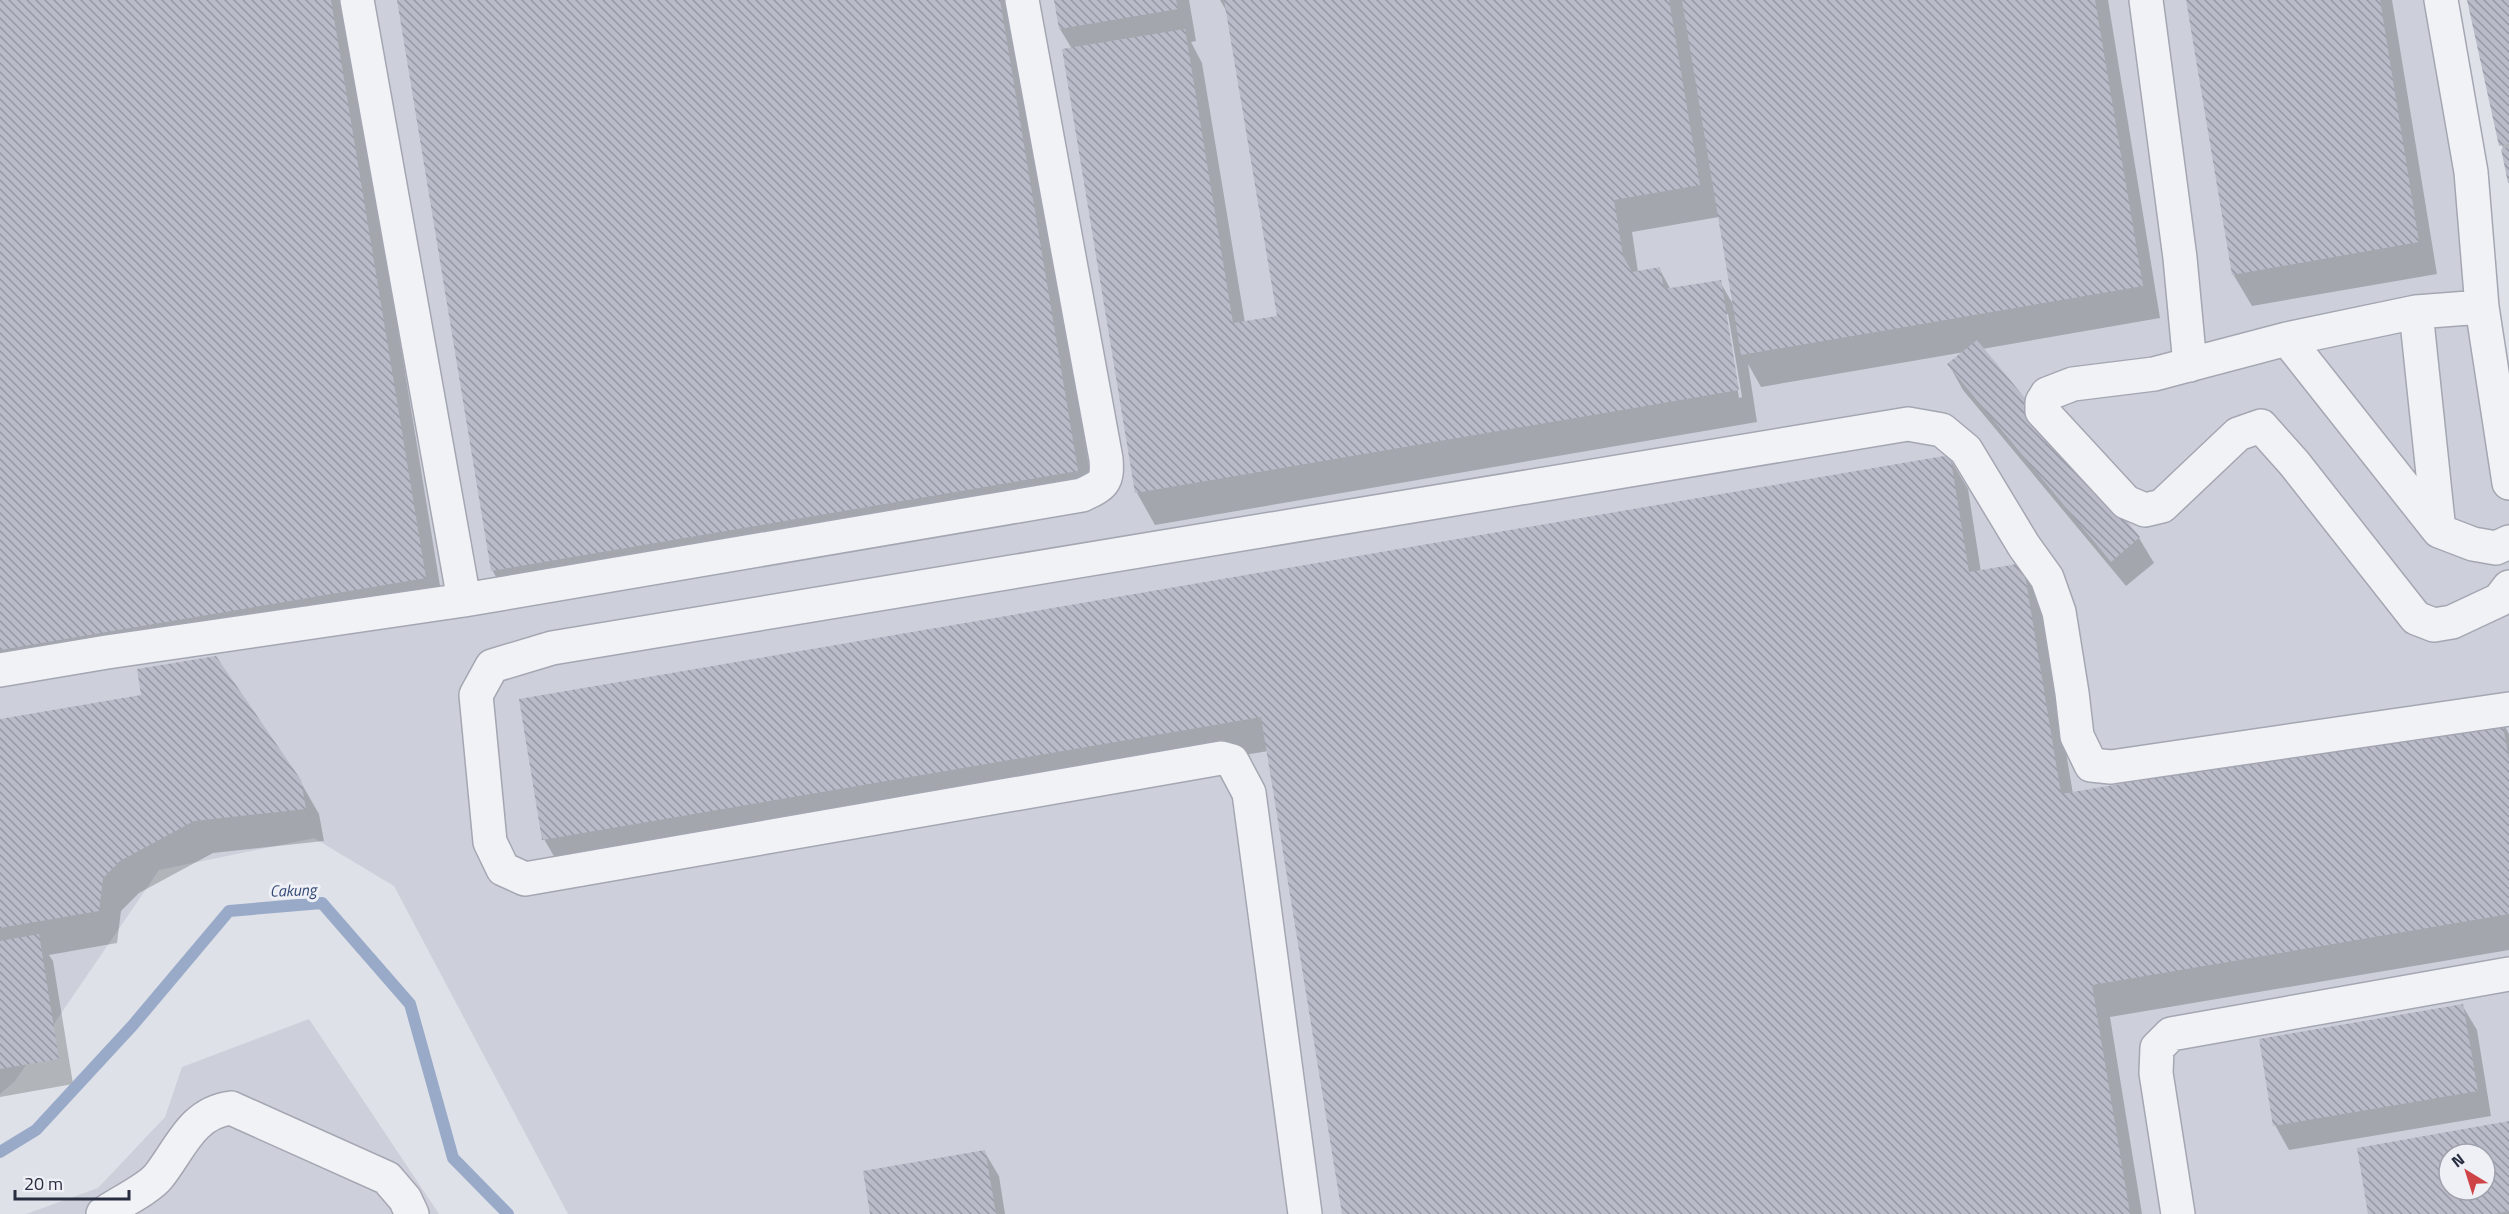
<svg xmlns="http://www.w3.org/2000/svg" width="2509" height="1214" font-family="'Titillium Web',sans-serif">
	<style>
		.built { fill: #cdd0da; fill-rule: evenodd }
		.shadow { fill: #0003; fill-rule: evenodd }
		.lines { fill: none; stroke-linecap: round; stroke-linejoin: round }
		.stream { stroke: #99aac8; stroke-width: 12 }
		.building { fill: url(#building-back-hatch); fill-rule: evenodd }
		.minor-casing { stroke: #a4a7b2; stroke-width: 36 }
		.minor { stroke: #f1f2f6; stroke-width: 33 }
		.labels { text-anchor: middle; stroke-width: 6; stroke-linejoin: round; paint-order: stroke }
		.water-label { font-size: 16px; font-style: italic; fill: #324773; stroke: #eef0f6 }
	</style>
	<defs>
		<pattern id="building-back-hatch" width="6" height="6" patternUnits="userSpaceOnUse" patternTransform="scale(1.5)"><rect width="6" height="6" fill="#b9bcc8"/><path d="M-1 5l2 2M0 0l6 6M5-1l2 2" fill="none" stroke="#9699a4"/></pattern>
	</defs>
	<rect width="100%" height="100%" fill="#dee1e8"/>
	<path class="built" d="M0,0h2444l65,401v813h-1941l-174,-328 -80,-48 -155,32 -144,211 -15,13zM2449,1154h36v36h-36z
		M309,1019l130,195h-413l72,-26 67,-71 17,-50z"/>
	<path class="shadow" d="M0,0h344l100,610 -444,75z
		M398,0h614l83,503 -584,99 -19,-32z
		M1056,0h133l7,41 -5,1 11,21 43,260 33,-6 -50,-303 -8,-14h888l52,318 -178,31 157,189 15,25 -28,23 -163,-196 -14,-25 16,-13 -204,35 -13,-23 9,58 -602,103 -18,-32 -73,-442 8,-2 -12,-20zM1719,217l14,87 -13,-22 -49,8 -12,-22 -21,4 -6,-40zM1725,314h3l14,83 -3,1z
		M2188,0h204l45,274 -185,32 -19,-32z
		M2468,0h41v180l-6,-30z
		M1949,457l19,32 13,83 41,-7 18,32 33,197 429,-73 7,13v216l-399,67 32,197h-798l-76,-463 -705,121 -19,-33z
		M0,720l300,61 19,33 5,27 -111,12 -74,40 -18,18 -4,32 -68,12 4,6 20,123 -73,13z
		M2462,1005l15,25 14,86 -202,34 -14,-25z
		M2509,1123v91h-139l-12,-65zM2449,1154h36v36h-36z
		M984,1151l15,25 6,38h-134z"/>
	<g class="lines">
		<path class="stream" d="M0,1152l36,-22 97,-105 96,-114 93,-8 88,101 43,154 55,56"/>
	</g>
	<path class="building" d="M0,0h331l95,578 -426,72z
		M397,0h603l78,471 -587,100z
		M1054,0h122l2,9 -119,20z
		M1224,0h445l31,185 -86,15 9,56 9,16 28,-5 4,22 57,-9 18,110 -604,103 -73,-444 123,-20 48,294 44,-7z
		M1682,0h413l48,286 -402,69z
		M2186,0h194l39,242 -187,33z
		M2467,0h42v144l-10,2z
		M2509,147v36h-1l-7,-34z
		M1977,340l163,197 -29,25 -164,-198z
		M1950,455l19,117 54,-9 38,231 441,-75 7,41v154l-417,71 38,229h-788l-81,-497 -719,123 -23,-141z
		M216,656l85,124 5,29 -112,12 -74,40 -17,17 -4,33 -99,17v-209l141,-24 -4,-26z
		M39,934l20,125 -59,10v-128z
		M2463,1004l15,87 -205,35 -14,-87z
		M2509,1121v90l-15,3h-126l-11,-66zM2449,1154h36v36h-36z
		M985,1150l11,64h-126l-7,-43z"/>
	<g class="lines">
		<defs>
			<path id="minor" d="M357,0l107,600
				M2146,0l34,258 10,107
				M2441,0l30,172 11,135 27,176
				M2482,307l-66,5 -129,27 -133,35 -81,10 -26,10 -5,8v9l84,91 19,8 17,-4 76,-72 23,-8 33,37 122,155 18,7 18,-3 47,-22 10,-13
				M2416,312l23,219
				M2287,339l152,192 34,13 23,4 13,-6
				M0,670l107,-18 357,-52 618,-105c21,-10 26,-12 24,-36l-84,-459
				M103,1214c14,-10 45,-25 55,-37 22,-27 33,-64 73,-69l156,70 18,21 7,15
				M1305,1214l-56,-421 -17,-32 -11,-3 -696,121 -22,-10 -13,-27 -14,-147 16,-29 60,-18 1356,-224 34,6 24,20 58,96 23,32 12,34 13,81 5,43 14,29 20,2 398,-58
				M2178,1214l-22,-141 1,-25 14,-14 338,-60"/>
		</defs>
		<use href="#minor" class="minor-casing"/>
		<use href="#minor" class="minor"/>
	</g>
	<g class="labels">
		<g class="water-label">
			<text transform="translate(293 890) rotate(-2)" y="6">Cakung</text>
		</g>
	</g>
	<g transform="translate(2467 1172) rotate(322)"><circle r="28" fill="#eef0f6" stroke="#9fa2ad" stroke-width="1.5"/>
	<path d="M0-4.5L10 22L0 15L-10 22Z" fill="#ce4346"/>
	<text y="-9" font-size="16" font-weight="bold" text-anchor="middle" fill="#282d3f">N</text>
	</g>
	<path d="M15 1190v9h114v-9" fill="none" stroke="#282d3f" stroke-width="3"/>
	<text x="24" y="1190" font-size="18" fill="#282d3f" stroke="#eef0f6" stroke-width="4.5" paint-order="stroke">20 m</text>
</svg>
